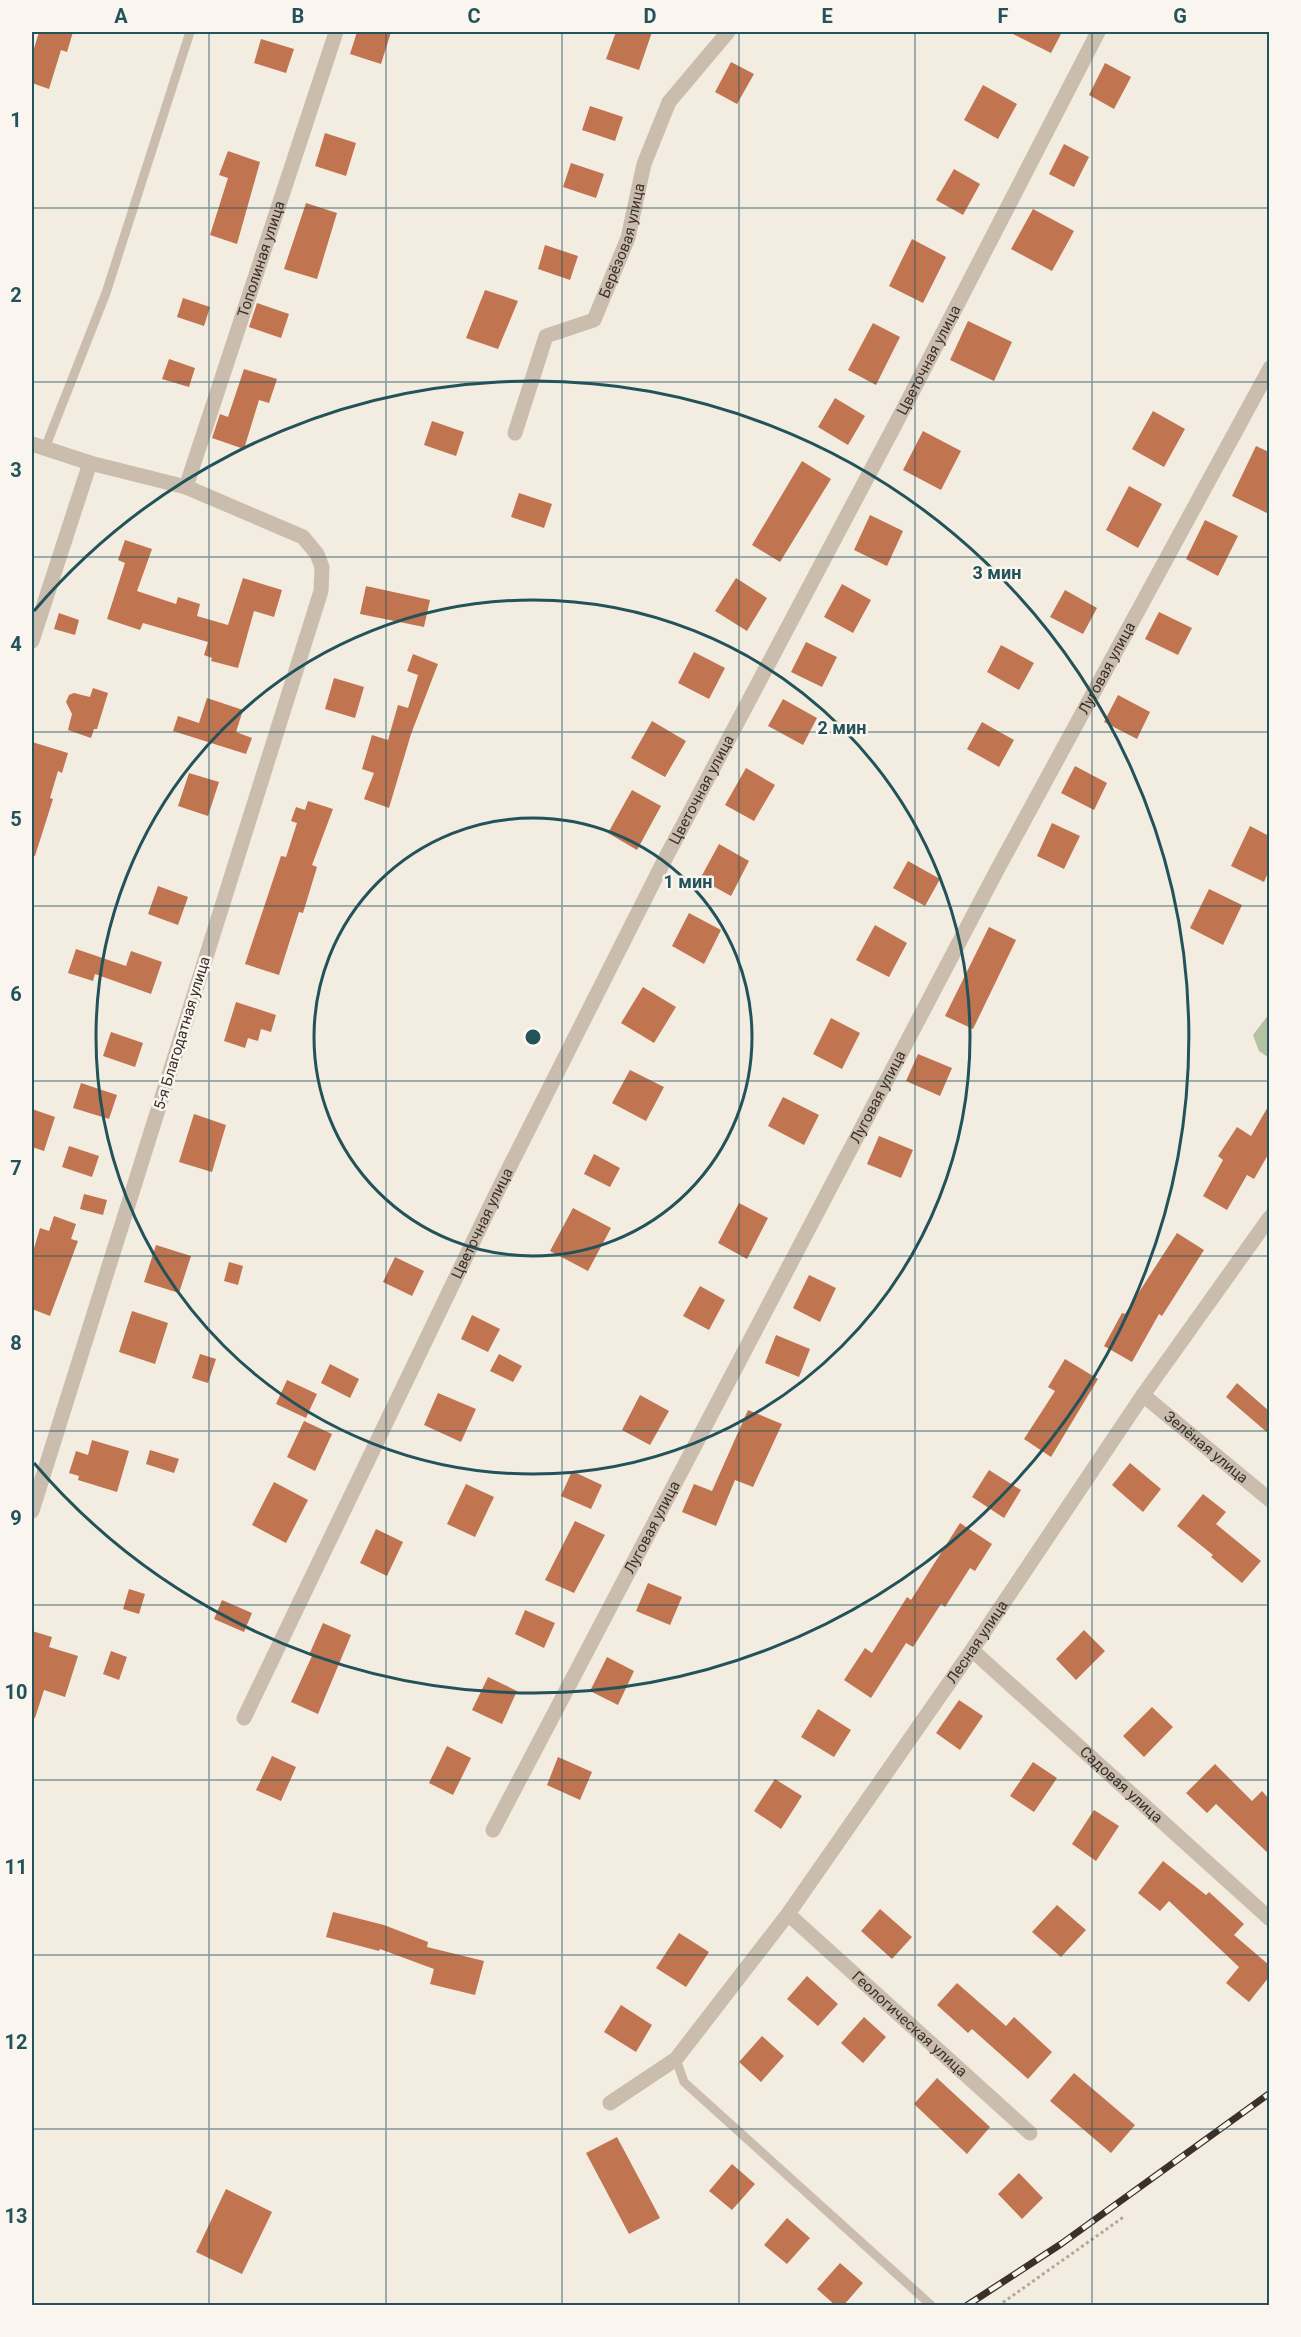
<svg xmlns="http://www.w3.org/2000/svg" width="1301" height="2337" font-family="Roboto,sans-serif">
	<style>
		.green { fill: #b4c2a1 }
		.building { fill: #c17450 }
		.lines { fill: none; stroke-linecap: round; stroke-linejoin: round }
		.path { stroke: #b7a797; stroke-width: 3; stroke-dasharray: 3 3; stroke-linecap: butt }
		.service { stroke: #cbbdad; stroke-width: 9 }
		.minor { stroke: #cbbdad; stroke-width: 15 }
		.rail-casing { stroke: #3a312b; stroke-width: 7 }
		.rail { stroke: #faf5ee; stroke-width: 4.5; stroke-dasharray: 14; stroke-linecap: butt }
		.grid { fill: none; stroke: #22525a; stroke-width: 1.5; stroke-opacity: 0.55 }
		.ring { fill: none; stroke: #22525a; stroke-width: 3 }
		.labels { text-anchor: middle; stroke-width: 5; stroke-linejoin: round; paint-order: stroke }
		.street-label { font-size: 15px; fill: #3a312b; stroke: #faf5ee }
		.centre { fill: #22525a; stroke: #faf5ee; stroke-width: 3 }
		.ring-label { font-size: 18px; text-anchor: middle; font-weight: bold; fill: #22525a; stroke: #faf5ee; stroke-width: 5; stroke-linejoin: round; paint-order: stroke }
		.neatline { fill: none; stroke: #22525a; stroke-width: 2 }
		.grid-label { font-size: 20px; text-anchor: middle; font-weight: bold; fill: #22525a }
	</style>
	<rect width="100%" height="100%" fill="#f3ece1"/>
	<path class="green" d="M1269,1014v44l-10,-7 -6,-16z"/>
	<path class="building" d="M39,32h34l-6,20 -6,-2 -12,39 -17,-6v-28z
		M357,32h34l-10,32 -31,-10z
		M616,32h36l-13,38 -33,-11z
		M1009,32h53l-11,21z
		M261,39l33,10 -8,24 -32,-10z
		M731,62l23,12 -17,30 -22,-12z
		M1105,63l26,14 -17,32 -25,-14z
		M983,85l34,19 -19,35 -34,-19z
		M590,106l33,11 -8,24 -33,-11z
		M325,133l31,10 -10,33 -31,-10z
		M1064,144l25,13 -15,30 -25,-13z
		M228,151l32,11 -23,82 -27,-9 18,-57 -9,-3z
		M571,163l33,11 -8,24 -33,-11z
		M954,169l26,15 -17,31 -27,-15z
		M306,203l31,10 -20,66 -33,-10z
		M1033,209l41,22 -22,40 -41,-22z
		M912,239l34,18 -23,46 -34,-17z
		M545,245l33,11 -8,24 -32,-11z
		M485,290l33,11 -20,48 -32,-11z
		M183,298l27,9 -6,19 -27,-9z
		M257,303l32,11 -8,24 -32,-11z
		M968,321l44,21 -18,39 -44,-21z
		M873,323l27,14 -24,48 -28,-15z
		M169,359l26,9 -6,19 -27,-8z
		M244,369l33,10 -8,24 -10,-3 -15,49 -32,-11 8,-24 8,3z
		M835,398l30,18 -17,29 -30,-18z
		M1153,411l32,18 -21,38 -32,-18z
		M432,421l32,11 -8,24 -32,-11z
		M923,431l38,20 -20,39 -38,-20z
		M1256,446l13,6v62l-37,-18z
		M802,461l29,18 -51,83 -28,-17z
		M1129,486l33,18 -24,44 -32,-18z
		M519,493l33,11 -8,24 -33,-11z
		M870,515l33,16 -16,35 -33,-16z
		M1205,520l33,16 -20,40 -32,-17z
		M125,540l27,9 -15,42 39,13 2,-7 22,7 -3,12 31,9 15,-47 39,12 -8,27 -20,-6 -16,57 -27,-7 1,-3 -8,-3 4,-13 -65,-19 -3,7 -33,-11 18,-56 -7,-3z
		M736,578l31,20 -20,33 -32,-20z
		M842,584l29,16 -18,33 -29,-16z
		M366,586l64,14 -6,27 -64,-13z
		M1065,590l32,18 -14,26 -33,-17z
		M1159,612l33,16 -14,27 -33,-16z
		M59,613l20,7 -4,15 -21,-6z
		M806,642l31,15 -15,30 -31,-15z
		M1001,645l33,18 -15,27 -32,-18z
		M694,652l31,16 -16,31 -31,-16z
		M413,654l25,10 -27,70 -22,74 -25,-9 10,-26 -12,-4 10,-34 16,5 10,-35 10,3 10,-33 -11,-4z
		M334,678l30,9 -9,31 -30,-9z
		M93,688l15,5 -11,36h-3l-3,9 -23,-8 4,-16 -6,-12 3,-7 5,-2 16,4z
		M1118,695l32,17 -13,27 -33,-17z
		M207,698l36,12 -7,22 16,6 -6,16 -73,-23 5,-15 21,7z
		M783,699l34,19 -14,27 -35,-19z
		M652,721l34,20 -21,36 -34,-19z
		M982,722l32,18 -15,27 -32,-18z
		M32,742l36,11 -6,20 -4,-2 -8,27 3,1 -18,57 -3,-1z
		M1075,766l32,17 -13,27 -33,-17z
		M746,768l29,17 -21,36 -29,-16z
		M189,773l30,9 -11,34 -30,-10z
		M632,790l29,16 -24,44 -29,-17z
		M308,801l25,8 -21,56 5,2 -14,46 -4,-1 -20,63 -34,-11 36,-108 5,1 11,-34 -6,-2 5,-14 9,3z
		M1052,823l28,13 -16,33 -27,-13z
		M1250,826l19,10v34l-5,12 -33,-16z
		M719,844l30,17 -18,35 -31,-17z
		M908,861l32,18 -15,27 -32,-18z
		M158,886l30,11 -10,28 -30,-11z
		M1209,889l33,16 -19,40 -33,-17z
		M689,913l32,17 -17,34 -32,-18z
		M875,925l32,18 -18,34 -33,-17z
		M989,927l27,13 -43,89 -28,-13z
		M76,949l50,17 5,-15 31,11 -11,32 -56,-20 -2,7 -25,-8z
		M643,987l33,20 -22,36 -33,-20z
		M236,1002l40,13 -5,17 -10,-3 -3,12 -10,-3 -3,10 -21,-7z
		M831,1018l29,15 -18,36 -29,-15z
		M111,1032l32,11 -8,24 -32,-11z
		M918,1054l34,14 -12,28 -34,-15z
		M630,1070l34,17 -18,34 -34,-18z
		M81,1083l36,12 -8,24 -36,-11z
		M783,1097l36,18 -15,30 -36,-19z
		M1269,1105v48l-15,26 -7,-4 -20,35 -24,-14 20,-36 -5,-4 19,-29 14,9z
		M32,1109l23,8 -11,34 -12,-4z
		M194,1114l32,11 -14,47 -33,-10z
		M879,1136l34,14 -12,28 -34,-14z
		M69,1146l30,10 -7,21 -30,-10z
		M594,1154l26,14 -10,19 -26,-13z
		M84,1194l23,6 -4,15 -23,-6z
		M739,1203l29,15 -21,41 -29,-16z
		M573,1208l38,20 -23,43 -38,-20z
		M54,1216l22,8 -5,15 7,2 -28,75 -18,-7v-54l8,-27 9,3z
		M1177,1233l27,17 -42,66 -3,-2 -27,48 -28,-16 18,-33 3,1z
		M156,1245l35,11 -12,37 -35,-11z
		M395,1257l29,14 -12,25 -29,-14z
		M229,1262l14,4 -5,19 -14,-4z
		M809,1275l27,13 -16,34 -27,-14z
		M700,1286l25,14 -16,30 -26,-14z
		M132,1311l36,12 -13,41 -36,-12z
		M472,1315l28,14 -12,23 -27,-13z
		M776,1335l34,14 -11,28 -34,-14z
		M200,1354l16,5 -8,24 -16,-5z
		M499,1354l23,12 -9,16 -23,-11z
		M1065,1359l33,20 -47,78 -27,-18 31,-48 -7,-4z
		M330,1364l29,15 -9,19 -29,-15z
		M287,1380l30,14 -11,24 -30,-14z
		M1237,1383l32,28v23l-43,-37z
		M438,1393l38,16 -15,33 -37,-17z
		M640,1395l29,16 -19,34 -28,-15z
		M748,1410l34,14 -29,63 -18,-7 -19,46 -34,-14 12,-28 18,7z
		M304,1421l28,13 -17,37 -28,-14z
		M92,1440l37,11 -12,41 -39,-12 1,-4 -10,-3 7,-22 12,4z
		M150,1450l29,9 -5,14 -28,-9z
		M1130,1463l31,26 -18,23 -31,-27z
		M989,1470l32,20 -17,28 -32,-21z
		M572,1471l30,14 -11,24 -30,-13z
		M274,1482l34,18 -22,43 -34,-18z
		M466,1484l28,13 -19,40 -28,-13z
		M1203,1494l23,18 -10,12 45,37 -19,22 -31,-26 2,-2 -36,-29z
		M575,1521l30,14 -31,58 -29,-13z
		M960,1523l32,21 -17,27 -5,-3 -25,39 -4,-3 -28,43 -7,-4 -35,55 -27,-18 21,-32 7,5 35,-56 4,3z
		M376,1529l27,13 -16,34 -27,-13z
		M648,1583l34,14 -12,28 -34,-14z
		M129,1589l16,5 -6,20 -16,-5z
		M222,1600l30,13 -8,19 -30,-13z
		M525,1610l30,13 -11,25 -29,-14z
		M323,1623l28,12 -33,79 -27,-12 21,-46 -3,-1z
		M1084,1630l21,21 -29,29 -20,-21z
		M32,1631l20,6 -3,10 29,9 -13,41 -21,-7 -9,28h-3z
		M111,1651l16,6 -8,23 -16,-6z
		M607,1657l27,14 -16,34 -28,-14z
		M488,1677l29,14 -15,33 -30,-14z
		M959,1700l24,16 -23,34 -24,-17z
		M1152,1707l21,20 -29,30 -21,-21z
		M818,1709l33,21 -17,27 -33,-20z
		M447,1746l24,12 -18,37 -24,-12z
		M272,1756l24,11 -15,34 -25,-11z
		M558,1757l34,15 -12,28 -33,-15z
		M1033,1762l24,16 -23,34 -24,-16z
		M1215,1764l37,37 10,-10 7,8v55l-53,-50 -9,9 -21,-20z
		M775,1779l27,17 -21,33 -27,-18z
		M1094,1810l25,16 -23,35 -24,-17z
		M1163,1861l43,34 3,-3 35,32 -10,11 35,30v12l-20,25 -23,-19 13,-16 -70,-66 -9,10 -22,-18z
		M1057,1905l29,25 -25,27 -29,-25z
		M880,1909l32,28 -20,22 -31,-28z
		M333,1912l51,13 44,17 -1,5 57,14 -9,34 -45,-11 4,-15 -54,-20 -1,2 -53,-14z
		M679,1933l30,19 -23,35 -30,-19z
		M807,1976l31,28 -20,22 -31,-27z
		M957,1983l49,43 8,-9 38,35 -24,27 -56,-50 -4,4 -31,-28z
		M621,2005l31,20 -16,27 -32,-20z
		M864,2017l22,20 -23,26 -22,-20z
		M762,2036l22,20 -23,26 -22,-20z
		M1074,2073l61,52 -24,28 -61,-52z
		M937,2078l53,49 -23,27 -53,-50z
		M617,2137l43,81 -31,16 -43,-81z
		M732,2164l23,20 -23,26 -23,-19z
		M1019,2173l24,25 -21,21 -24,-25z
		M226,2189l46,23 -30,62 -46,-22z
		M787,2218l23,20 -23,26 -23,-19z
		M840,2263l23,20 -20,23h-7l-19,-17z"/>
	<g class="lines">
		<path class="path" d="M998,2306l127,-90"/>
		<path class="service" d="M45,448l61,-155 84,-261
			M676,2059l8,23 248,224"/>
		<g class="minor">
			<path id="s1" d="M515,433l31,-97 48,-16 34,-82 16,-74 25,-62 59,-70"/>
			<path d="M32,444l58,19 96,24 117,50 14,17 5,13 -1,24 -289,920"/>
			<path id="s2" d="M186,487l150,-455"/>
			<path d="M32,641l58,-178"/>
			<path id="s3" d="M1143,1395l127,105"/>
			<path id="s4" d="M972,1650l298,269"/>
			<path id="s5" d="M244,1718l254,-528 167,-331 240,-453 193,-374"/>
			<path id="s6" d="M493,1830l503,-958 274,-504"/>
			<path id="s7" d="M788,1914l242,219"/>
			<path id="s8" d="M610,2103l66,-44 112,-145 184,-264 171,-255 127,-178"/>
		</g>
		<defs>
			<path id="rail" d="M966,2306l95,-62 209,-151"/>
		</defs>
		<use href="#rail" class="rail-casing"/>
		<use href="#rail" class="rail"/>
	</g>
	<path class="grid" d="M209,32v2274M386,32v2274M562,32v2274M739,32v2274M915,32v2274M1092,32v2274M32,208h1238M32,382h1238M32,557h1238M32,732h1238M32,906h1238M32,1081h1238M32,1256h1238M32,1431h1238M32,1605h1238M32,1780h1238M32,1955h1238M32,2129h1238"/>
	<g class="ring">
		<circle cx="533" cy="1037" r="219"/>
		<circle cx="533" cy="1037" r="437"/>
		<path d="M34 611A656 656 0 1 1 34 1463"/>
	</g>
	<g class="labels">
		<g class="street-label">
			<text dy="5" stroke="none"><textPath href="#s1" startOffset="237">Берёзовая улица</textPath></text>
			<text dy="5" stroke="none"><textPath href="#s2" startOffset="240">Тополиная улица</textPath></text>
			<text dy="5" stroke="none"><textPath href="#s5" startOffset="1521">Цветочная улица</textPath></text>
			<text dy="5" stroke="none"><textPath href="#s6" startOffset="1314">Луговая улица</textPath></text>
			<text dy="5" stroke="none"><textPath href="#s5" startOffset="1035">Цветочная улица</textPath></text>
			<text transform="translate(182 1033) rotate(-73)" y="5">5-я Благодатная улица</text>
			<text dy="5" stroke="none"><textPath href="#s6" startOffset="828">Луговая улица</textPath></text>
			<text dy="5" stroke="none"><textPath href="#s5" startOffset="549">Цветочная улица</textPath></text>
			<text dy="5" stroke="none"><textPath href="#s3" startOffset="82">Зелёная улица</textPath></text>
			<text dy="5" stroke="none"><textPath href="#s6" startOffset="342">Луговая улица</textPath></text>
			<text dy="5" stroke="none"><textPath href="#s8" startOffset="594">Лесная улица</textPath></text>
			<text dy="5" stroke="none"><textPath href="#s4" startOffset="201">Садовая улица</textPath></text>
			<text dy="5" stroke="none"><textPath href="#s7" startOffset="164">Геологическая улица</textPath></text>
		</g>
	</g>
	<circle cx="533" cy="1037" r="9" class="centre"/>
	<g class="ring-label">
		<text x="997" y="579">3 мин</text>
		<text x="842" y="734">2 мин</text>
		<text x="688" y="888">1 мин</text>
	</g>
	<rect width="1301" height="2337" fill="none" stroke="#faf5ee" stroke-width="66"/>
	<rect x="33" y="33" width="1235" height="2271" class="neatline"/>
	<g class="grid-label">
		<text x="121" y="23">A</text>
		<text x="298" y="23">B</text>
		<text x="474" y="23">C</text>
		<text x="650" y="23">D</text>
		<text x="827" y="23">E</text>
		<text x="1003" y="23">F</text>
		<text x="1180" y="23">G</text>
		<text x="16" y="127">1</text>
		<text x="16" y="302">2</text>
		<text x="16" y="477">3</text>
		<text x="16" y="651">4</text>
		<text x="16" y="826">5</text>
		<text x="16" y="1001">6</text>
		<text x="16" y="1175">7</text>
		<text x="16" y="1350">8</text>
		<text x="16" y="1525">9</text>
		<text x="16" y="1699">10</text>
		<text x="16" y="1874">11</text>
		<text x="16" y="2049">12</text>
		<text x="16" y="2223">13</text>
	</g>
</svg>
